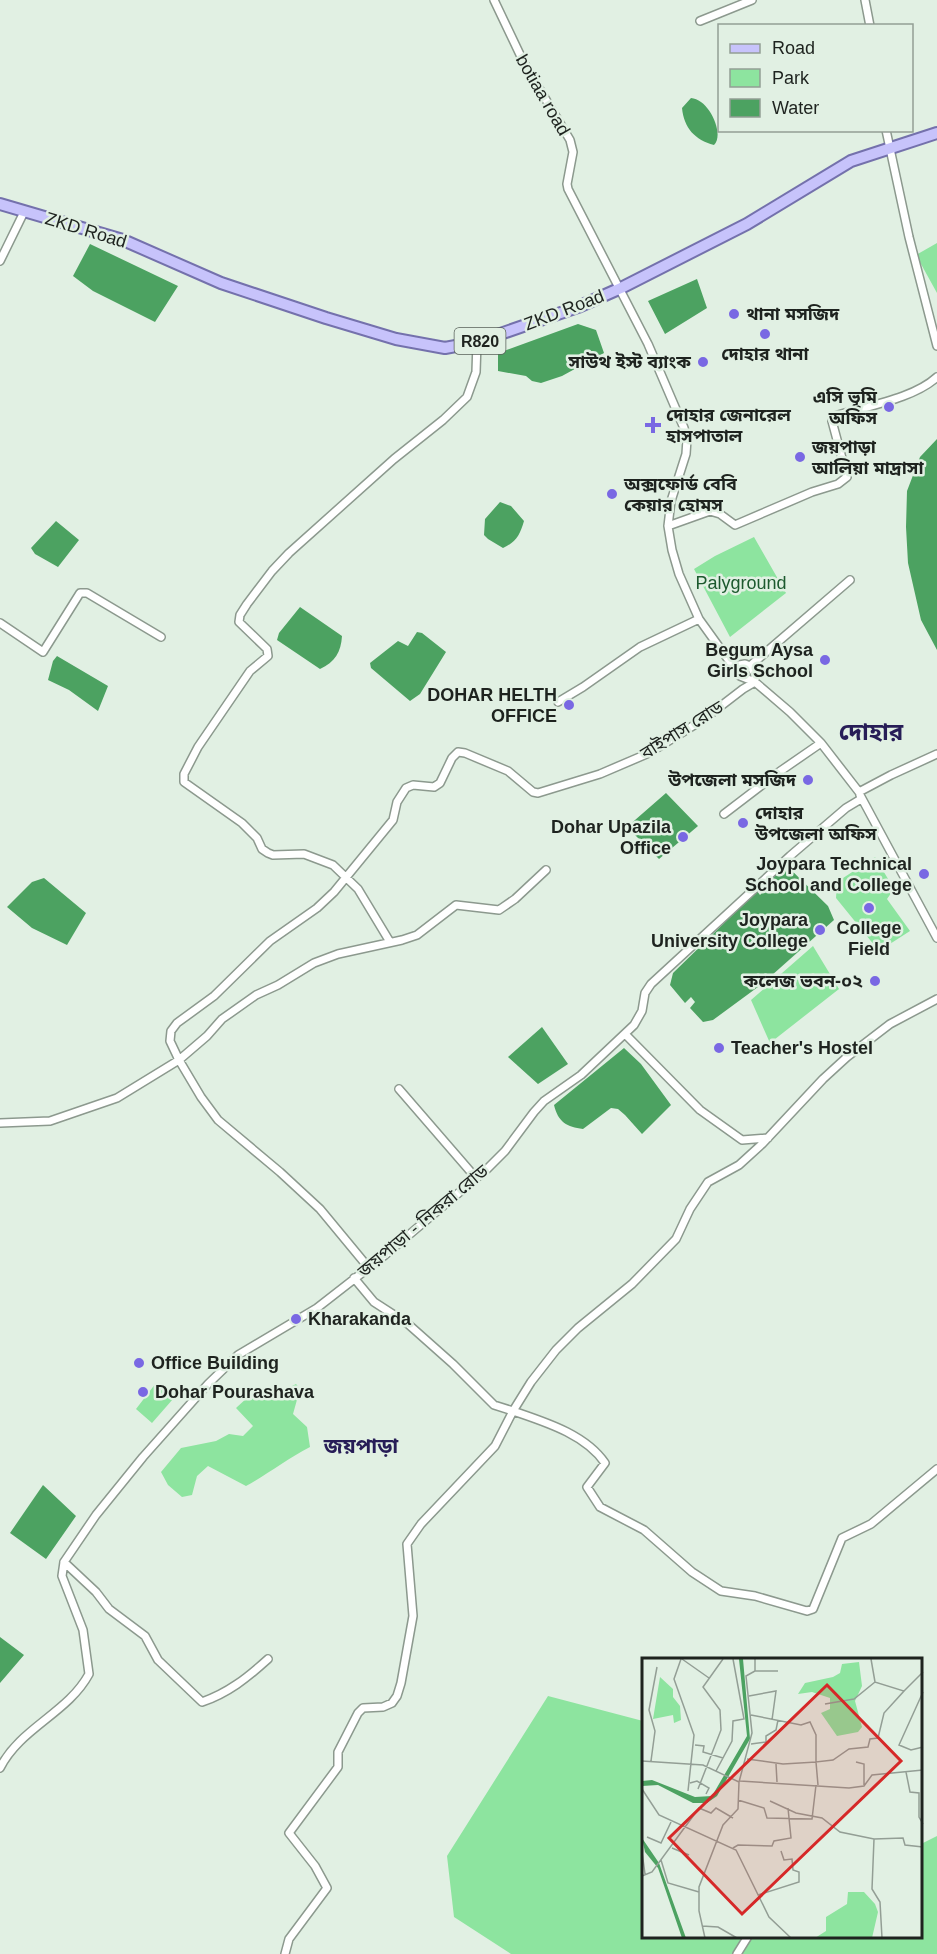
<svg xmlns="http://www.w3.org/2000/svg" width="937" height="1954" font-family="Arial,'Noto Sans Bengali',sans-serif">
	<style>
		.green { fill: #8de49f }
		.water { fill: #4ca261 }
		.lines { fill: none; stroke-linecap: round; stroke-linejoin: round }
		.minor-casing { stroke: #8c998e; stroke-width: 10 }
		.primary-casing { stroke: #7471ac; stroke-width: 14 }
		.minor { stroke: #fff; stroke-width: 7 }
		.primary { stroke: #c7c3fb; stroke-width: 10 }
		.poi-dot { fill: #7968e3; stroke: #e1f0e3; stroke-width: 2 }
		.labels { text-anchor: middle; stroke-width: 5; stroke-linejoin: round; paint-order: stroke }
		.shield { fill: #e1f0e3; stroke: #58605a; stroke-width: 1.5 }
		.shield-label { font-size: 16px; font-weight: bold; fill: #1e231f }
		.street-label { font-size: 18px; fill: #1e231f; stroke: #e1f0e3 }
		.poi-label { font-size: 18px; font-weight: bold; fill: #1e231f; stroke: #e1f0e3; text-anchor: start }
		.park-label { font-size: 18px; fill: #1c592e; stroke: #e1f0e3 }
		.quarter-label { font-size: 21px; font-weight: bold; fill: #271d57; stroke: #e1f0e3 }
		.district-label { font-size: 24px; font-weight: bold; fill: #271d57; stroke: #e1f0e3 }
		.inset-road { fill: none; stroke: #939e95; stroke-width: 1.5 }
		.view { fill: #d62828; fill-opacity: 0.15; stroke: #d62828; stroke-width: 3 }
		.inset-edge { fill: none; stroke: #1e231f; stroke-width: 3 }
	</style>
	<rect width="100%" height="100%" fill="#e1f0e3"/>
	<path class="green" d="M937,243v50l-21,-38z
		M754,537l32,56 -56,44 -36,-68 21,-13z
		M875,857l19,32 -7,10 23,32 -31,20 -43,-53 1,-16z
		M813,946l26,43 -69,54 -19,-43z
		M156,1383l17,16 -21,24 -16,-14z
		M296,1384l4,5 -7,25 14,13 3,20c-23,12 -42,27 -64,39l-38,-20 -11,10 -5,19 -10,2 -14,-12 -7,-13 20,-24 35,-7 13,-7 14,2 10,-10 -17,-18 12,-11 15,-9 12,7z
		M548,1696l95,25v217h277l1,-94 16,-8v118h-426l-57,-37 -7,-61z"/>
	<path class="water" d="M691,98c18,1 34,36 23,47 -19,-5 -30,-17 -32,-37z
		M90,244l88,42 -23,36 -62,-31 -20,-15z
		M697,279l10,29 -42,26 -17,-33z
		M578,324l18,6 8,23 -42,23 -21,7 -9,-2 -6,-5 -28,-5v-18z
		M937,439v211l-16,-30 -13,-57 -2,-36 1,-36 13,-34z
		M500,502l11,4 13,15c-4,14 -8,21 -21,27l-15,-9 -4,-4 1,-16z
		M56,521l23,19 -21,27 -23,-13 -4,-6z
		M300,607l42,29c-1,16 -7,26 -22,33l-43,-29 2,-7z
		M417,632l5,1 24,19 -26,42 -10,7 -39,-33 -1,-5 28,-22 10,5z
		M57,656l51,30 -10,25 -29,-21 -21,-10 5,-19z
		M666,793l32,33 -39,33 -32,-32z
		M786,865l42,41 6,14 -72,64 -49,36 -10,2 -13,-14 5,-6 -4,-5 -6,6 -15,-18 3,-12 84,-82 3,4 9,-9 -3,-4z
		M44,878l42,35 -19,32 -35,-17 -25,-21 25,-25z
		M542,1027l26,37 -30,20 -30,-27z
		M624,1048l17,16 30,41 -29,29 -17,-19 -7,-6 -7,-1 -28,21c-16,-2 -25,-7 -29,-24z
		M43,1485l33,31 -30,43 -36,-26z
		M0,1637l24,18 -24,28z"/>
	<g class="lines">
		<defs>
			<path id="minor" d="M494,0l30,63 46,77 3,12 -6,32 1,5 80,155 36,84 3,11 -1,15 -15,47 -3,25 4,24 7,24 20,45 41,57 15,6 35,30 31,31 38,49 32,-17 46,-21
				M865,0l5,26
				M700,21l52,-21
				M886,130l23,107 28,109
				M0,261l24,-49
				M668,526l42,-15 10,3 15,11 77,-33 26,-8 9,-7 -15,-56 3,-5c31,-10 78,-17 102,-39
				M0,623l43,29 37,-59h7l74,44
				M750,666l100,-86
				M558,702l25,-15 57,-40 59,-28
				M860,795l77,143
				M724,814l55,-42 42,-29
				M390,942l-32,-53 -25,-24 -29,-11 -31,1 -5,-2 -6,-4 -5,-11 -15,-15 -58,-41v-8l14,-27 52,-76 18,-15 -1,-7 -28,-27 1,-7 7,-11 25,-33 17,-18 105,-94 49,-39 24,-23 9,-25 1,-30
				M625,1034l75,76 42,30 26,-2
				M399,1089l77,89
				M0,1123l50,-2 67,-23 62,-38 28,-24 15,-17 34,-24 22,-10 36,-22 24,-9 64,-14 15,-5 39,-30 43,5 16,-11 31,-29
				M368,1267l-48,-58 -40,-37 -62,-52 -17,-23 -22,-37 -9,-19 1,-10 6,-8 37,-27 56,-55 47,-33 17,-16 59,-72 4,-18 9,-14 7,-3 21,2 6,-4 12,-25 6,-6 7,1 43,18 25,21 5,1 62,-19 49,-21 55,-34 39,-30 12,-7v-8l-5,-8 -5,-2 -12,2
				M354,1278l20,24 34,22 45,40 41,41 19,6 18,-29 25,-32 22,-22 54,-44 44,-45 14,-30 18,-27 31,-17 23,-21 61,-65 24,-22 43,-33 47,-25
				M64,1562l32,30 13,17 36,27 13,24 44,42c26,-9 45,-24 66,-43
				M0,1768c20,-40 68,-55 89,-94l-6,-44 -21,-54 2,-14 32,-47 47,-58 65,-73 30,-29 79,-47 68,-53 102,-86 18,-18 29,-39 10,-11 37,-26 53,-50 8,-14 3,-18 6,-9 139,-128 56,-48 15,-9
				M285,1954l4,-15 38,-51 -12,-22 -26,-33 49,-66v-15l20,-39 5,-5 20,-1 9,-4 5,-7 4,-13 12,-67 -6,-72 14,-20 74,-78 18,-35c32,11 72,23 92,52l-18,24 13,20 44,23 48,42 29,19 34,5 52,15 6,-2 29,-71 29,-14 66,-55
				M737,1954l10,-16"/>
			<path id="primary" d="M0,204l123,36 98,43 105,35 70,21 49,9 32,-6 101,-35 43,-19 126,-64 104,-63 86,-28"/>
		</defs>
		<use href="#minor" class="minor-casing"/>
		<use href="#primary" class="primary-casing"/>
		<use href="#minor" class="minor"/>
		<use href="#primary" class="primary"/>
	</g>
	<g class="poi-dot">
		<circle cx="734" cy="314" r="6"/>
		<circle cx="765" cy="334" r="6"/>
		<circle cx="703" cy="362" r="6"/>
		<circle cx="889" cy="407" r="6"/>
		<path d="M650 416h6v6h6v6h-6v6h-6v-6h-6v-6h6z"/>
		<circle cx="800" cy="457" r="6"/>
		<circle cx="612" cy="494" r="6"/>
		<circle cx="825" cy="660" r="6"/>
		<circle cx="569" cy="705" r="6"/>
		<circle cx="808" cy="780" r="6"/>
		<circle cx="743" cy="823" r="6"/>
		<circle cx="683" cy="837" r="6"/>
		<circle cx="924" cy="874" r="6"/>
		<circle cx="869" cy="908" r="6"/>
		<circle cx="820" cy="930" r="6"/>
		<circle cx="875" cy="981" r="6"/>
		<circle cx="719" cy="1048" r="6"/>
		<circle cx="296" cy="1319" r="6"/>
		<circle cx="139" cy="1363" r="6"/>
		<circle cx="143" cy="1392" r="6"/>
	</g>
	<g class="labels">
		<rect class="shield" x="454.5" y="328" width="51" height="26" rx="4.5"/>
		<g class="shield-label">
			<text x="480" y="347">R820</text>
		</g>
		<g class="street-label">
			<text transform="translate(543 95) rotate(60)" y="6">botiaa road</text>
			<text transform="translate(86 230) rotate(17)" y="6">ZKD Road</text>
			<text transform="translate(564 310) rotate(-21)" y="6">ZKD Road</text>
			<text transform="translate(682 730) rotate(-32)" y="6">বাইপাস রোড</text>
			<text transform="translate(423 1221) rotate(-40)" y="6">জয়পাড়া - নিকরা রোড</text>
		</g>
		<g class="poi-label">
			<text x="746" y="320">থানা মসজিদ</text>
			<text x="765" y="360" text-anchor="middle">দোহার থানা</text>
			<text x="691" y="368" text-anchor="end">সাউথ ইস্ট ব্যাংক</text>
			<text x="877" y="403" text-anchor="end">এসি ভূমি<tspan x="877" dy="21">অফিস</tspan></text>
			<text x="666" y="421">দোহার জেনারেল<tspan x="666" dy="21">হাসপাতাল</tspan></text>
			<text x="812" y="453">জয়পাড়া<tspan x="812" dy="21">আলিয়া মাদ্রাসা</tspan></text>
			<text x="624" y="490">অক্সফোর্ড বেবি<tspan x="624" dy="21">কেয়ার হোমস</tspan></text>
			<text x="813" y="656" text-anchor="end">Begum Aysa<tspan x="813" dy="21">Girls School</tspan></text>
			<text x="557" y="701" text-anchor="end">DOHAR HELTH<tspan x="557" dy="21">OFFICE</tspan></text>
			<text x="796" y="786" text-anchor="end">উপজেলা মসজিদ</text>
			<text x="755" y="819">দোহার<tspan x="755" dy="21">উপজেলা অফিস</tspan></text>
			<text x="671" y="833" text-anchor="end">Dohar Upazila<tspan x="671" dy="21">Office</tspan></text>
			<text x="912" y="870" text-anchor="end">Joypara Technical<tspan x="912" dy="21">School and College</tspan></text>
			<text x="808" y="926" text-anchor="end">Joypara<tspan x="808" dy="21">University College</tspan></text>
			<text x="869" y="934" text-anchor="middle">College<tspan x="869" dy="21">Field</tspan></text>
			<text x="863" y="987" text-anchor="end">কলেজ ভবন-০২</text>
			<text x="731" y="1054">Teacher's Hostel</text>
			<text x="308" y="1325">Kharakanda</text>
			<text x="151" y="1369">Office Building</text>
			<text x="155" y="1398">Dohar Pourashava</text>
		</g>
		<g class="park-label">
			<text x="741" y="589">Palyground</text>
		</g>
		<g class="quarter-label">
			<text x="361" y="1453">জয়পাড়া</text>
		</g>
		<g class="district-label">
			<text x="871" y="740">দোহার</text>
		</g>
	</g>
	<g transform="translate(642 1658)">
		<rect width="280" height="280" fill="#e1f0e3"/>
		<path d="M217,4l3,24 -7,15 7,26 -4,5 -21,4 -16,-23 9,-4v-11l-18,-6 -14,2 7,-11 28,-6 7,-4 2,-9zM18,19l13,12v8l7,9 1,14 -7,3 -1,-8 -20,4zM206,234h16l11,12 3,8 -6,26h-57l11,-7v-14l21,-13z" fill="#8de49f"/>
		<path d="M97,1h4l7,80 -33,57 -10,7h-14l-35,-18 -16,1v-5l10,-1 43,17 17,-1 35,-60zM0,180l17,25 27,75h-4l-24,-70 -13,-16z" fill="#4ca261"/>
		<path class="inset-road" d="M39,1l-7,20 20,56 -6,56M40,1l27,19M229,1l4,23M113,13h23M262,33l19,-19M281,34l-24,53 12,5 12,-3M107,38l27,-5 -4,29M109,57l50,10 9,-3 6,13v27l17,-2 16,-11 19,-2 2,-8 8,-1 6,-25 20,-22 -29,-9 -21,17 -29,5M109,86l15,-2v-6l10,-6 2,-10M53,87l9,1 -1,6 20,6M105,101l36,5 33,-2 2,23M0,103l61,4 36,17 -1,27 -15,16 -24,62v24l6,27M9,103l4,-30 -6,-21 8,-43M214,104l8,2v21M134,106l1,18M74,113l16,-30 1,-20 11,-2 -11,-60M264,114l4,20 9,1v24l4,7M98,123l109,7 15,-2 8,-11 51,-5M97,124l13,-49 -6,-57 9,-5v-12M48,125l7,-2 12,7 -3,6M0,131l17,26 77,35 33,67 22,21M56,131l23,-59 -1,-20 -17,-23 20,-28M96,142l26,8 3,10 45,1 4,-34M128,143l26,12 26,5 18,14 34,7 29,-1 2,7 18,2M5,179l14,6 10,-21M232,181l-2,50 8,13 2,36M30,190l17,7M91,190l5,-3 34,1 2,-5 17,-3 -3,-30M0,194l3,22M19,202l7,23 31,9M0,218l10,-4 47,-64 12,5 5,-5 17,10M116,237l41,-13v-10l-6,-2 -1,-11 -8,1 -3,-9M60,268l16,1 19,11"/>
		<path class="view" d="M185,27l74,76 -159,153 -73,-76z"/>
		<rect width="280" height="280" class="inset-edge"/>
	</g>
	<rect x="718" y="24" width="195" height="108" fill="#e1f0e3" stroke="#939e95" stroke-width="1.5"/>
	<rect x="730" y="44" width="30" height="9" fill="#c7c3fb" stroke="#939e95" stroke-width="1.5"/>
	<text x="772" y="54" font-size="18" fill="#1e231f">Road</text>
	<rect x="730" y="69" width="30" height="18" fill="#8de49f" stroke="#939e95" stroke-width="1.5"/>
	<text x="772" y="84" font-size="18" fill="#1e231f">Park</text>
	<rect x="730" y="99" width="30" height="18" fill="#4ca261" stroke="#939e95" stroke-width="1.5"/>
	<text x="772" y="114" font-size="18" fill="#1e231f">Water</text>
</svg>
